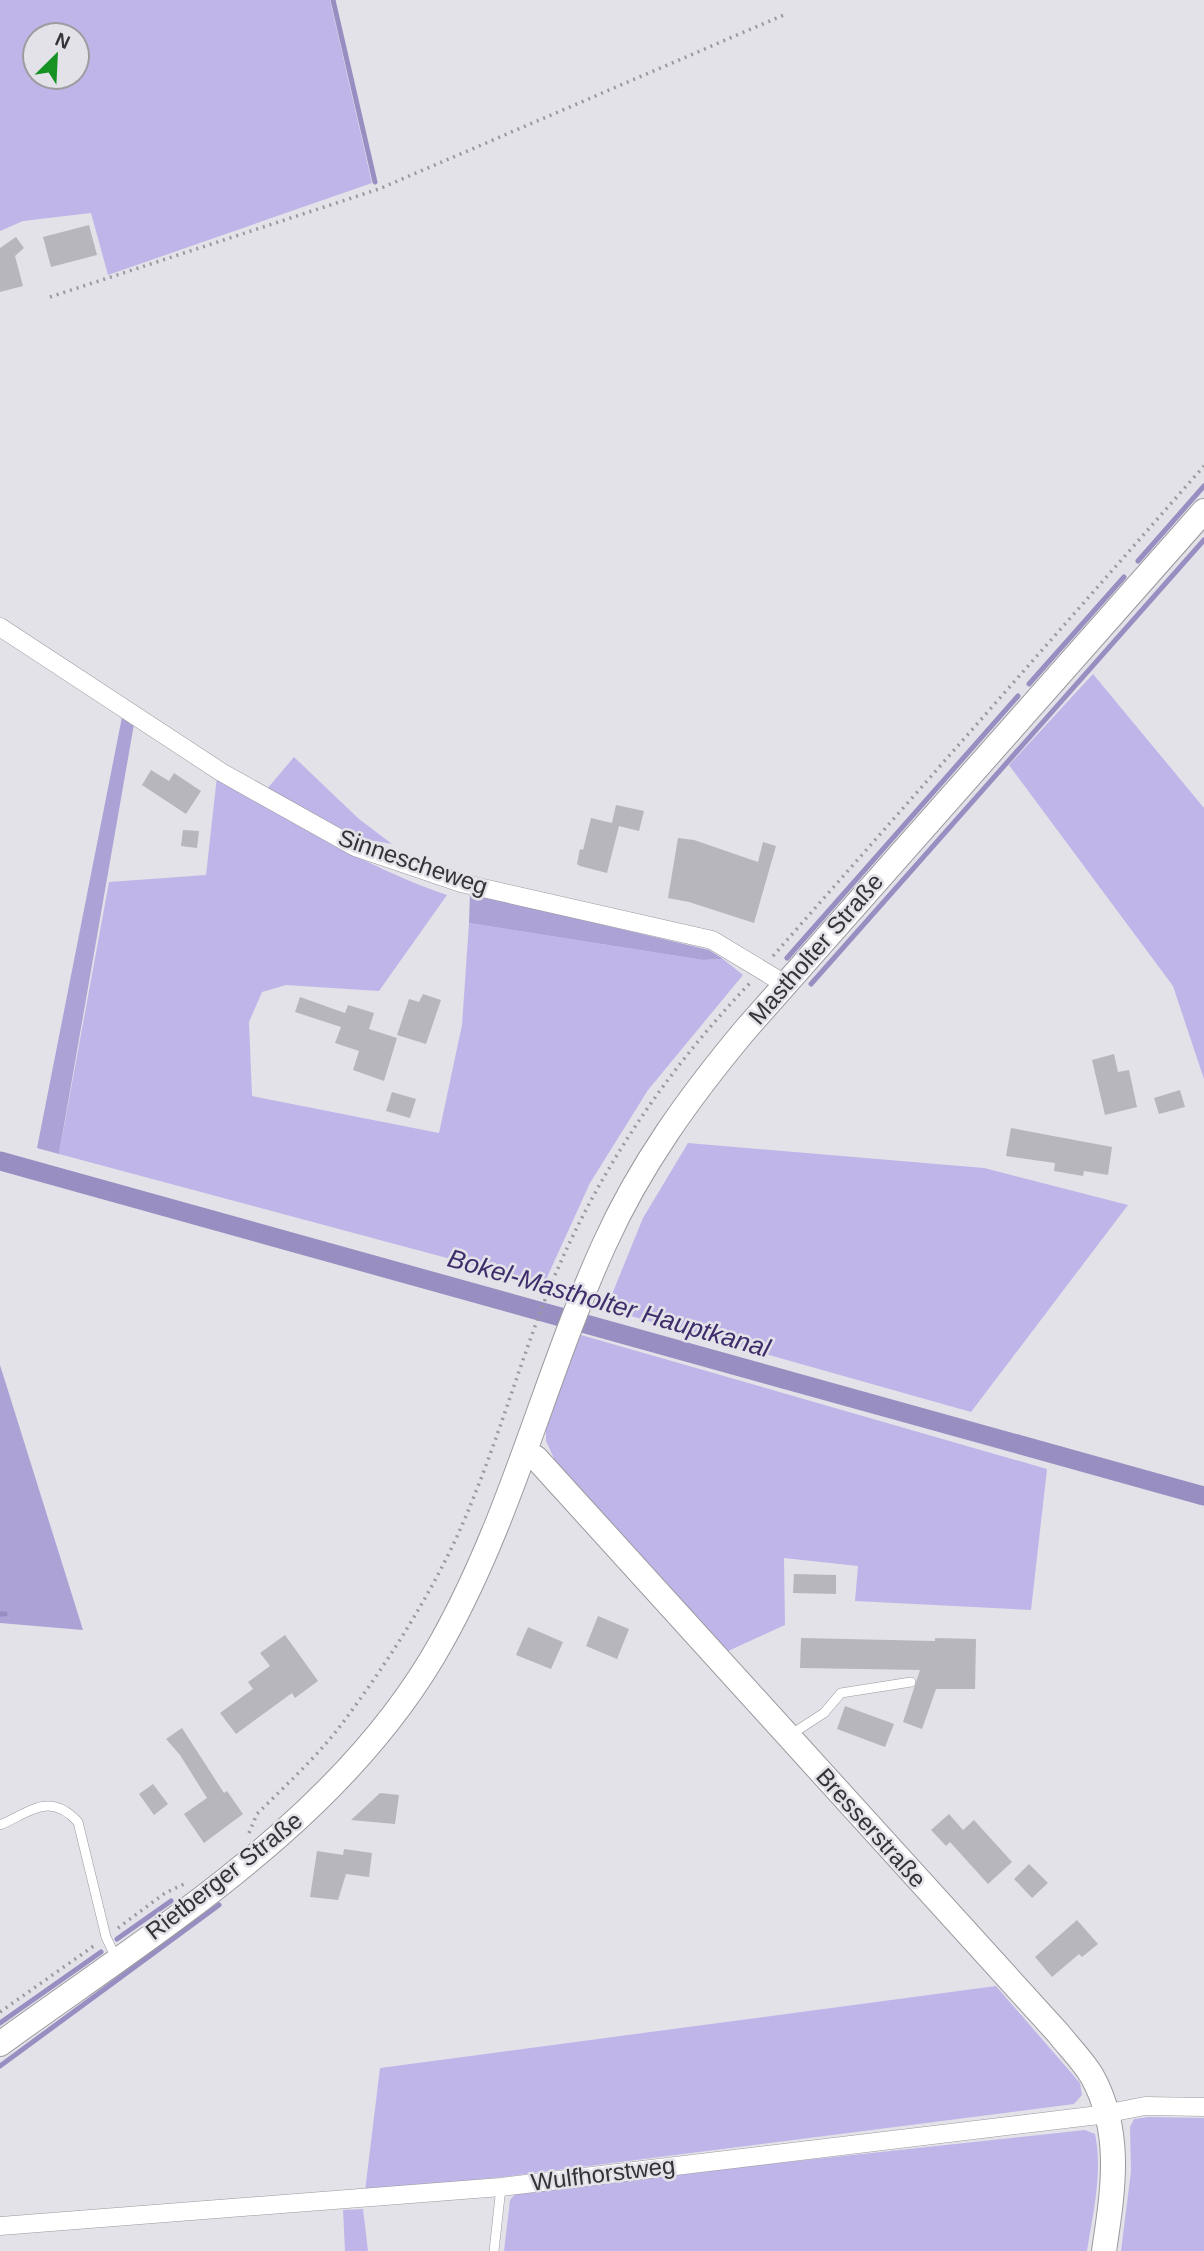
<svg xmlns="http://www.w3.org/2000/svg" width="1204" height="2251" font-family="Arial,sans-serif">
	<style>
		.green { fill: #c0b5e9; fill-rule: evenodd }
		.forest { fill: #ada2d6 }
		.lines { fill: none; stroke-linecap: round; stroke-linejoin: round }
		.stream { stroke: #988ec1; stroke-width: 5 }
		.canal { stroke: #988ec1; stroke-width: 19 }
		.building { fill: #b7b6bc }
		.lane-casing { stroke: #9a999e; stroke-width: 10 }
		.street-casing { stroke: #9a999e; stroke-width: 19 }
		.secondary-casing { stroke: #9a999e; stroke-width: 26 }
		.path { stroke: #9a999e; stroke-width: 3.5; stroke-dasharray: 2 5; stroke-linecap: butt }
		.lane { stroke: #fff; stroke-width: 9 }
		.street { stroke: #fff; stroke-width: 18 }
		.secondary { stroke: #fff; stroke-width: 24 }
		.labels { text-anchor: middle; stroke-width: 5; stroke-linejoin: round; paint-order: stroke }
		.street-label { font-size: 24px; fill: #343336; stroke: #e3e2e8 }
		.water-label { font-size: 26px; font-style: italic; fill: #3e2c6b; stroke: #e3e2e8 }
	</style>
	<rect width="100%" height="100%" fill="#e3e2e8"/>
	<path class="green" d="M0,0h330l42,183 -264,92 -17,-62 -68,8 -23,10zM35,35h42v42h-42z
		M1093,674l111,134v271l-31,-93 -164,-221z
		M294,757l65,62 33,25 -34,-6 -91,-49z
		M217,776c74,45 148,91 230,119l-68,96 -93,-6 -24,7 -13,30 3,74 187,37 23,-108 7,-102 234,37 20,-1 20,16 -95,115 -58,93 -46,101 -485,-130 50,-272 97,-7z
		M688,1143l296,25 144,37 -157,207 -365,-103 37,-91z
		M581,1335l466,134 -16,141 -176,-9 3,-35 -74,-8 1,67 -59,27 -168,-185 -12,-26v-21z
		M996,1986l84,97 2,12 -8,9 -571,73 -138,14 15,-123z
		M1148,2117l56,1v133h-83l10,-80 -1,-44 4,-8z
		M1085,2130l10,4c8,38 -2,79 -8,117h-583l6,-51 8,-9z
		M363,2209l5,42h-23l-2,-41z"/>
	<path class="forest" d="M122,717l12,7 -75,430 -22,-6z
		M470,893l239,57 14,9 -20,1 -234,-37z
		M0,1365l83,265 -83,-7z"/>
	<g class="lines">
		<path class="stream" d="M333,0l42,182
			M1138,561l66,-75
			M1029,684l95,-107
			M787,958l231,-262
			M811,984l393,-444
			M1194,1493l10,-1
			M0,1614h5
			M117,1939l54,-38
			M0,2023l101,-71
			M0,2066l219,-161"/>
		<path class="canal" d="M0,1161l1204,335"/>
	</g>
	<path class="building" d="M89,225l8,30 -46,12 -8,-30z
		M16,237l8,11 -9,8 8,30 -23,6v-44z
		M151,770l18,11 5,-8 27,18 -15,23 -44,-29z
		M616,805l28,6 -5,20 -20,-5 -12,47 -27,-7 -3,-2 3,-15 3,1 8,-32 21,5z
		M183,830l16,1 -2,17 -16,-2z
		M678,838l16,2 64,22 5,-20 13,4 -22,77 -65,-21 -21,-4z
		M423,994l18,6 -15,44 -29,-9 12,-36 10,3z
		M300,997l45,16 3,-8 26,8 -5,16 28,9 -13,43 -31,-11 6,-19 -24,-8 6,-16 -46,-15z
		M1114,1054l4,18 11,-2 8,37 -32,8 -13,-55z
		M1180,1090l5,17 -26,7 -5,-16z
		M392,1092l24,7 -6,19 -24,-7z
		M1011,1128l101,19 -4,28 -24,-4 -1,5 -29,-5 1,-8 -49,-7z
		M794,1574l42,1v19l-43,-1z
		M598,1616l31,13 -12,30 -31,-13z
		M528,1627l35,15 -12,27 -35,-14z
		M285,1635l33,46 -23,17 -3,-5 -56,41 -16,-21 33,-24 -5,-7 22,-16 -10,-13z
		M801,1638l134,3v-3l41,1 -1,50h-39l-14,40 -19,-7 17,-52 -120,-2z
		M845,1706l49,18 -9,23 -48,-18z
		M182,1728l42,65 3,-2 16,23 -39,29 -20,-29 23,-16 -27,-43 -14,-16z
		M153,1784l15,20 -14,11 -15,-21z
		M380,1793l19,2 -4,29 -44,-4z
		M949,1814l14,16 11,-10 38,42 -24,22 -38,-42 -4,4 -15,-16z
		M344,1849l28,4 -3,24 -23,-3 -8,26 -28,-3 7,-46 26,4z
		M1029,1864l19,19 -16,15 -18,-19z
		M1077,1920l21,24 -16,13 -3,-3 -27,23 -17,-20z"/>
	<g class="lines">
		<defs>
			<path id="lane" d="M790,1735l34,-22 17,-20 70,-11
				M0,1825c32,-14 50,-33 78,-3l28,115 10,21
				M494,2251l7,-64"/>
			<path id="street" d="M0,627l221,145 134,75 106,36 251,57 73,44
				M0,2226l501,-39 598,-72 46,-9 59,1"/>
			<path id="secondary" d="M525,1451l11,7 522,575c11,14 25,28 34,43 31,56 21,115 12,175
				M0,2044c158,-115 345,-227 442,-403 70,-125 103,-266 162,-396 36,-80 86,-149 142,-216l458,-518"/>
		</defs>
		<use href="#lane" class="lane-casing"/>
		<use href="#street" class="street-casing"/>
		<use href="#secondary" class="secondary-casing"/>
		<path class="path" d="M50,297l329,-108 407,-175
			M773,956l431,-490
			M249,1833l8,-19c30,-30 62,-59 87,-93 41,-55 79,-114 109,-176 39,-83 63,-173 97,-258 47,-114 115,-215 200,-304
			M118,1928l47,-35 19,-9
			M0,2012l95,-67"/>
		<use href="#lane" class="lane"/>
		<use href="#street" class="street"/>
		<use href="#secondary" class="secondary"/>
	</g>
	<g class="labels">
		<g class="street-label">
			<text transform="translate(413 862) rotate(19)" y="8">Sinnescheweg</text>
			<text transform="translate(816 949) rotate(-49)" y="8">Mastholter Straße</text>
			<text transform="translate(871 1828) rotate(48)" y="8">Bresserstraße</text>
			<text transform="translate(224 1876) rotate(-38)" y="8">Rietberger Straße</text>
			<text transform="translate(603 2174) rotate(-7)" y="8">Wulfhorstweg</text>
		</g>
		<g class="water-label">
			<text transform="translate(609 1303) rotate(16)" y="9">Bokel-Mastholter Hauptkanal</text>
		</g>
	</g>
	<g transform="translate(56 56) rotate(24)"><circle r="33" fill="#e3e2e8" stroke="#9d9ca1" stroke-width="2"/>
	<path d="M0-5L12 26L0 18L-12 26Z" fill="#169222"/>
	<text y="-10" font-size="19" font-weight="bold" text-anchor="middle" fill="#343336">N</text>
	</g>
</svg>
